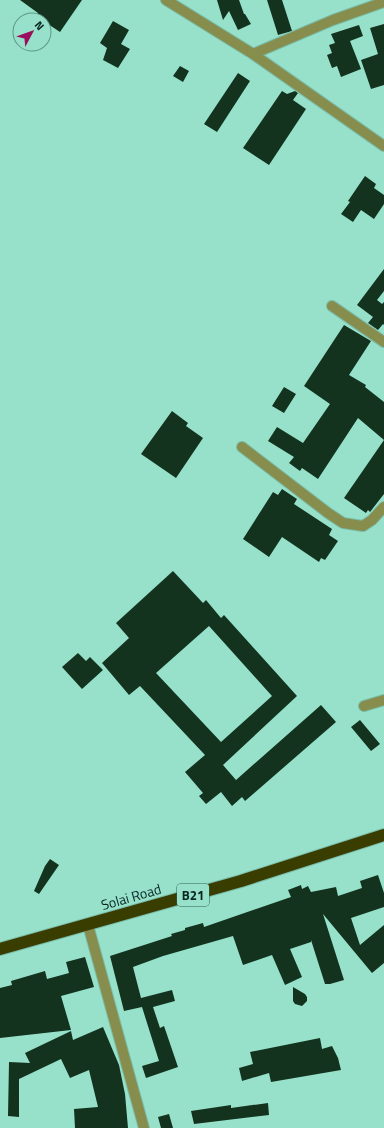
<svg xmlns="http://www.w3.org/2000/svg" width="384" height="1128" font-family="'Titillium Web',sans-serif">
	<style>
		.building { fill: #13331f; fill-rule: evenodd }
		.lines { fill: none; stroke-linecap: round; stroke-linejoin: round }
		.minor-casing { stroke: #7abca9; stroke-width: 12 }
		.highway-casing { stroke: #7abca9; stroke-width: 14 }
		.minor { stroke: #878e4d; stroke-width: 10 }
		.highway { stroke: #393d00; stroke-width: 12 }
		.labels { text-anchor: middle; stroke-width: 4; stroke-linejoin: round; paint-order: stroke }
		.shield { fill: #97e1cb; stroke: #325f53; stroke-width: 1 }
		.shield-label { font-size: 13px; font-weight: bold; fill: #07271f }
		.street-label { font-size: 14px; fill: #07271f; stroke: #97e1cb }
	</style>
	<rect width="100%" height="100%" fill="#97e1cb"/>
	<path class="building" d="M20,0h62l-22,32 -24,-16 2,-3z
		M217,0h22l5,14h1l6,10 -13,6 -9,-19 -6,9z
		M267,0h15l10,31 -14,4z
		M113,21l16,9 -8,14 9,5 -12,19 -15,-8 4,-12 -7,-5z
		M384,24v61l-13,4 -10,-29 17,-6 -8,-26z
		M359,25l4,11 -13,5 11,28 -20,8 -4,-11 -5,2 -5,-13 5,-2 -3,-8 6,-2 -4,-9z
		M180,66l9,5 -6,11 -10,-6z
		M238,73l12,8 -33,51 -13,-8z
		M282,91l5,3 8,-3 3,2 -5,7 13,9 -37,56 -26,-17z
		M365,176l11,8 -2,4 10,7v9l-10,15 -13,-9 -8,12 -12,-8 9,-12 -2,-1z
		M384,269v22l-7,9 5,4 2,-2v23l-1,-1 -5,6 -10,-7 5,-6 -16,-12z
		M344,325l27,16 -22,34 17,10 -1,2 19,15v92l-14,18 -2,-2 -2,3 -22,-15 40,-58 -26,-22 -40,61 -16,-11 -2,3 -11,-8 5,-6 -26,-16 9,-14 26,16 27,-39 -26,-18z
		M284,387l12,7 -12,19 -12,-7z
		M172,411l16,12 -2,3 17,12 -27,40 -35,-24z
		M282,489l15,10 -3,5 38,25 -3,6 9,6 -13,19 -4,-2 -2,4 -37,-25 -13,20 -26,-18 30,-47 5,3z
		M173,571l30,32 3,-3 15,18 3,-3 73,81 -74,69 13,15 85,-75 15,17 -91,79 -3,-4 -10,9 -11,-14 -15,12 -7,-8 4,-3 -18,-21 20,-17 -65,-69 -11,9 -27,-32 27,-25 -13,-15zM209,626l63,70 -51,46 -65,-69z
		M78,653l8,8 4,-4 13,13 -21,19 -20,-22z
		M360,720l20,24 -9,7 -20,-24z
		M50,859l9,6 -20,29 -5,-3 11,-25z
		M378,875l6,18v14l-33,11 9,27 24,-20v38l-12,10 -49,-59 21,66 -14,4h-5l-14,-44v2l-21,7 12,28 -17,8 -13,-30 -29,10 -10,-29 -70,20 -30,11 8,31 31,-8 3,11 -22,6 7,21 4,-2 14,41 -32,11 -4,-12 17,-5 -17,-54 -18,4 -14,-55 62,-20 -1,-2 14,-4v-2l18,-5 1,4 87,-30 -3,-7 13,-5 1,4 6,-3 3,6 25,-5 2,9 24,-8 -2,-7z
		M85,957l9,30 -33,9 10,34 -71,8v-50l12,-3 -1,-4 34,-10 2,8 22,-6 -3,-11z
		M293,987l12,7 2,3v4l-5,5 -7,-2 -2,-3z
		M103,1027l16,38 6,29 3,34h-53l-1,-19 24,-2 -9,-37 -19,8 -9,-19 -42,20v38l-11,-1 1,-54 21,1 -5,-10 46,-22 2,9z
		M320,1038l2,11 10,-3 6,12 3,12 -70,12 -2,-9 -27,8 -3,-13 14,-4 -3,-12z
		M268,1103l1,12 -75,9 -3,-13 40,-6v3z
		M169,1114l4,14h-12l-3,-11z"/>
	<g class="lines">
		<defs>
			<path id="minor" d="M166,0l87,54 131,92
				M253,54l80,-34 51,-18
				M332,306l52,36
				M242,447l86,66 15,10 20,3 9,-6 12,-13
				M364,706l20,-6
				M88,925l56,203"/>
			<path id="highway" d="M0,949l241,-68 143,-46"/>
		</defs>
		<use href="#minor" class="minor-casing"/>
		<use href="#highway" class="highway-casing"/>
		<use href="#minor" class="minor"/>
		<use href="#highway" class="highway"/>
	</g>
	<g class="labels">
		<rect class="shield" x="177" y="884" width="32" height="22" rx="3"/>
		<g class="shield-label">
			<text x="193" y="900">B21</text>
		</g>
		<g class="street-label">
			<text transform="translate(131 897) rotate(-16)" y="5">Solai Road</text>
		</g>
	</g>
	<g transform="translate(32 32) rotate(49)"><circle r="19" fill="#97e1cb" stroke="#5d9786"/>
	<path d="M0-3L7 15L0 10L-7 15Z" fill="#9a0e5e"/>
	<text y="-6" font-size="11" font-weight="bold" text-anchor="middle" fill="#07271f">N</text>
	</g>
</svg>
